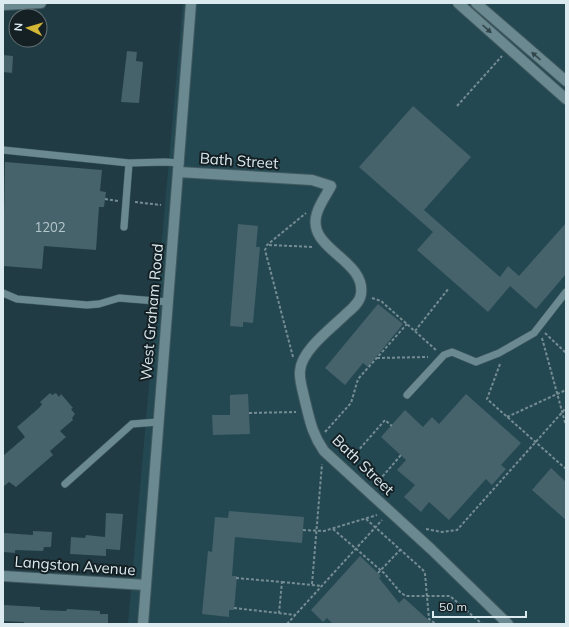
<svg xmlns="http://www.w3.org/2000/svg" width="569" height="627" font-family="Mulish,sans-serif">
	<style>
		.built { fill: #244852 }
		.building { fill: #46626a }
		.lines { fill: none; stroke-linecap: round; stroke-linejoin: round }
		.lane-casing { stroke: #425a60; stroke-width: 8 }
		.street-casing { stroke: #425a60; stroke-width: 12 }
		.secondary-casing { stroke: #425a60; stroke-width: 12 }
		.path { stroke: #768c93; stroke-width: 2; stroke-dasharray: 3 2; stroke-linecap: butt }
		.lane { stroke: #6b8991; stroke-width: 7 }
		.street { stroke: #6b8991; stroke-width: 10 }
		.secondary { stroke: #6b8991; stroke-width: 10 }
		.oneway { fill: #32454a }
		.labels { text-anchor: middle; stroke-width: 4; stroke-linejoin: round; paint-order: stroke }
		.number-label { font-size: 13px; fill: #b6c8ce }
		.street-label { font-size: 15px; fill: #dbeaef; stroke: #142024 }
	</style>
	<rect width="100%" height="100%" fill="#203b43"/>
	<path class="built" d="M183,3h383v621h-438z"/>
	<path class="building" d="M127,51l10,1 -1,9 7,1 -4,41 -18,-1z
		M3,55l10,1 -1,17 -9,-1z
		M413,106l58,51 -47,53 76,67 8,-11 11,10 47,-53v51l-30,35 -26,-23 -22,26 -71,-62 16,-18 -74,-65z
		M5,162l97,8 -2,21 6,1 -2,15h-5l-3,43 -52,-4 -2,23 -39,-3z
		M238,224l20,2 -2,21h4l-7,76 -10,-1v5l-13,-1z
		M378,304l25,20 -35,43 -5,-4 -18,22 -20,-17z
		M50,393l2,2 4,-2 3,4 2,-3 12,14 -2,1 4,5 -3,4 1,2 -13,11 6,6 -16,14 3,4 -37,32 -7,-5 -6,5v-31l22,-19 -8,-10 22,-19 3,-4 -2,-2z
		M248,394l2,40 -37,1 -1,-20h18v-20z
		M466,394l55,49 -20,22 5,4 -14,16 -6,-6 -37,41 -20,-18 -8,10 -17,-15 11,-12 -18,-15 9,-10 -25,-23 24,-27 18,17 9,-10 7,7z
		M551,468l15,14v38l-34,-30z
		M229,511l75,6 -2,26 -67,-6 -3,39h5l-3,34h-5v7l-27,-3 6,-63 4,1 3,-35 13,1z
		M106,513l17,1 -3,36 -14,-1v7l-36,-2 1,-17 14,1 1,-3 19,2z
		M33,531l19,1 -1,15h-7l-1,4 -28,-1v3l-11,-1v-19l29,2z
		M360,556l21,20 -2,2 20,25 5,-5 29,26h-100l-6,-6 -4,4 -12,-12z
		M3,605l37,2v3l26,1 1,-2 33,2v3h8v10h-84v-2l-21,-1z"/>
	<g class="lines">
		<defs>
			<path id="lane" d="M3,150l126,13
				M124,227l5,-64 36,-1 15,1
				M3,293l14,6 70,6 12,-1 20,-6 49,4
				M407,395l37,-40 8,-3 24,10 23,-9 35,-20 32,-41
				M65,484l67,-60 26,-2"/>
			<path id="street" d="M179,172l133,8 19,6c-4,8 -11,17 -14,27 -12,36 49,46 44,81 -1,8 -8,14 -14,19 -14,14 -46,37 -47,58 -1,9 3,20 5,30 5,20 7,33 19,50l107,98 77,75
				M3,576l143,9
				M143,624l48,-621"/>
			<path id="secondary" d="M458,3l108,96
				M476,3l90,78
				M3,5l38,-2"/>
		</defs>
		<use href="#lane" class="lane-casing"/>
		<use href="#street" class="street-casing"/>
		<use href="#secondary" class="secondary-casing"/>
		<path class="path" d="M457,106l45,-50
			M105,199l13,2
			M135,202l26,3
			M269,245l45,2
			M372,298l9,3 55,49
			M415,331l34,-43
			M545,333l21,20
			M542,338l24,88
			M293,357l-28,-107 2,-5 39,-32
			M377,358l51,-1
			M500,364l-13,35 79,70
			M249,413l47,-1
			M507,417l59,-27
			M325,432l26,-29 7,-24 49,-55
			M350,460l35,-40 7,6
			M376,484l25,-29
			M366,519l57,51 2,4 4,45 7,5
			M333,529l51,44 17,20 5,3h44l32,28
			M426,529l16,3 15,-2 109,-122
			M303,530l21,1 53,-16
			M378,573l22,-23
			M236,578l46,4 -3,31
			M282,582l40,4
			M312,584l10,-120
			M234,608l62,7
			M287,624l95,-104"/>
		<use href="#lane" class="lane"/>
		<use href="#street" class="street"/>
		<use href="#secondary" class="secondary"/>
	</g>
	<defs><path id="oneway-solid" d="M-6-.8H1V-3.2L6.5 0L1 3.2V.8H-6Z"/></defs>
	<g class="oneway">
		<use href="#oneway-solid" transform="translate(487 29) rotate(42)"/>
		<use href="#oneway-solid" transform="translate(536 56) rotate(-139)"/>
	</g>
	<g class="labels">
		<g class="number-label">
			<text x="50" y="232">1202</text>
		</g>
		<g class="street-label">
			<text transform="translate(239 161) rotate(4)" y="5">Bath Street</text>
			<text transform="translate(152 312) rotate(-85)" y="5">West Graham Road</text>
			<text transform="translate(363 465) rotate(44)" y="5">Bath Street</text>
			<text transform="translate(75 566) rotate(4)" y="5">Langston Avenue</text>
		</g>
	</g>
	<rect width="569" height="627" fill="none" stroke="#dbeaef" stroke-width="8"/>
	<g transform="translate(28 28) rotate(275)"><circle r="19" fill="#142024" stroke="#647175"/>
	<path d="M0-3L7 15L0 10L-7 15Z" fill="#d3b635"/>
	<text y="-6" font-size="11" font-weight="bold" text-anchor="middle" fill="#dbeaef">N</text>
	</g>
	<path d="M433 611v6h93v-6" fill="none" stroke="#dbeaef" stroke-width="2"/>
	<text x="439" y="611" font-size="12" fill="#dbeaef" stroke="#142024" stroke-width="3" paint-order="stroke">50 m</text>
</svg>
